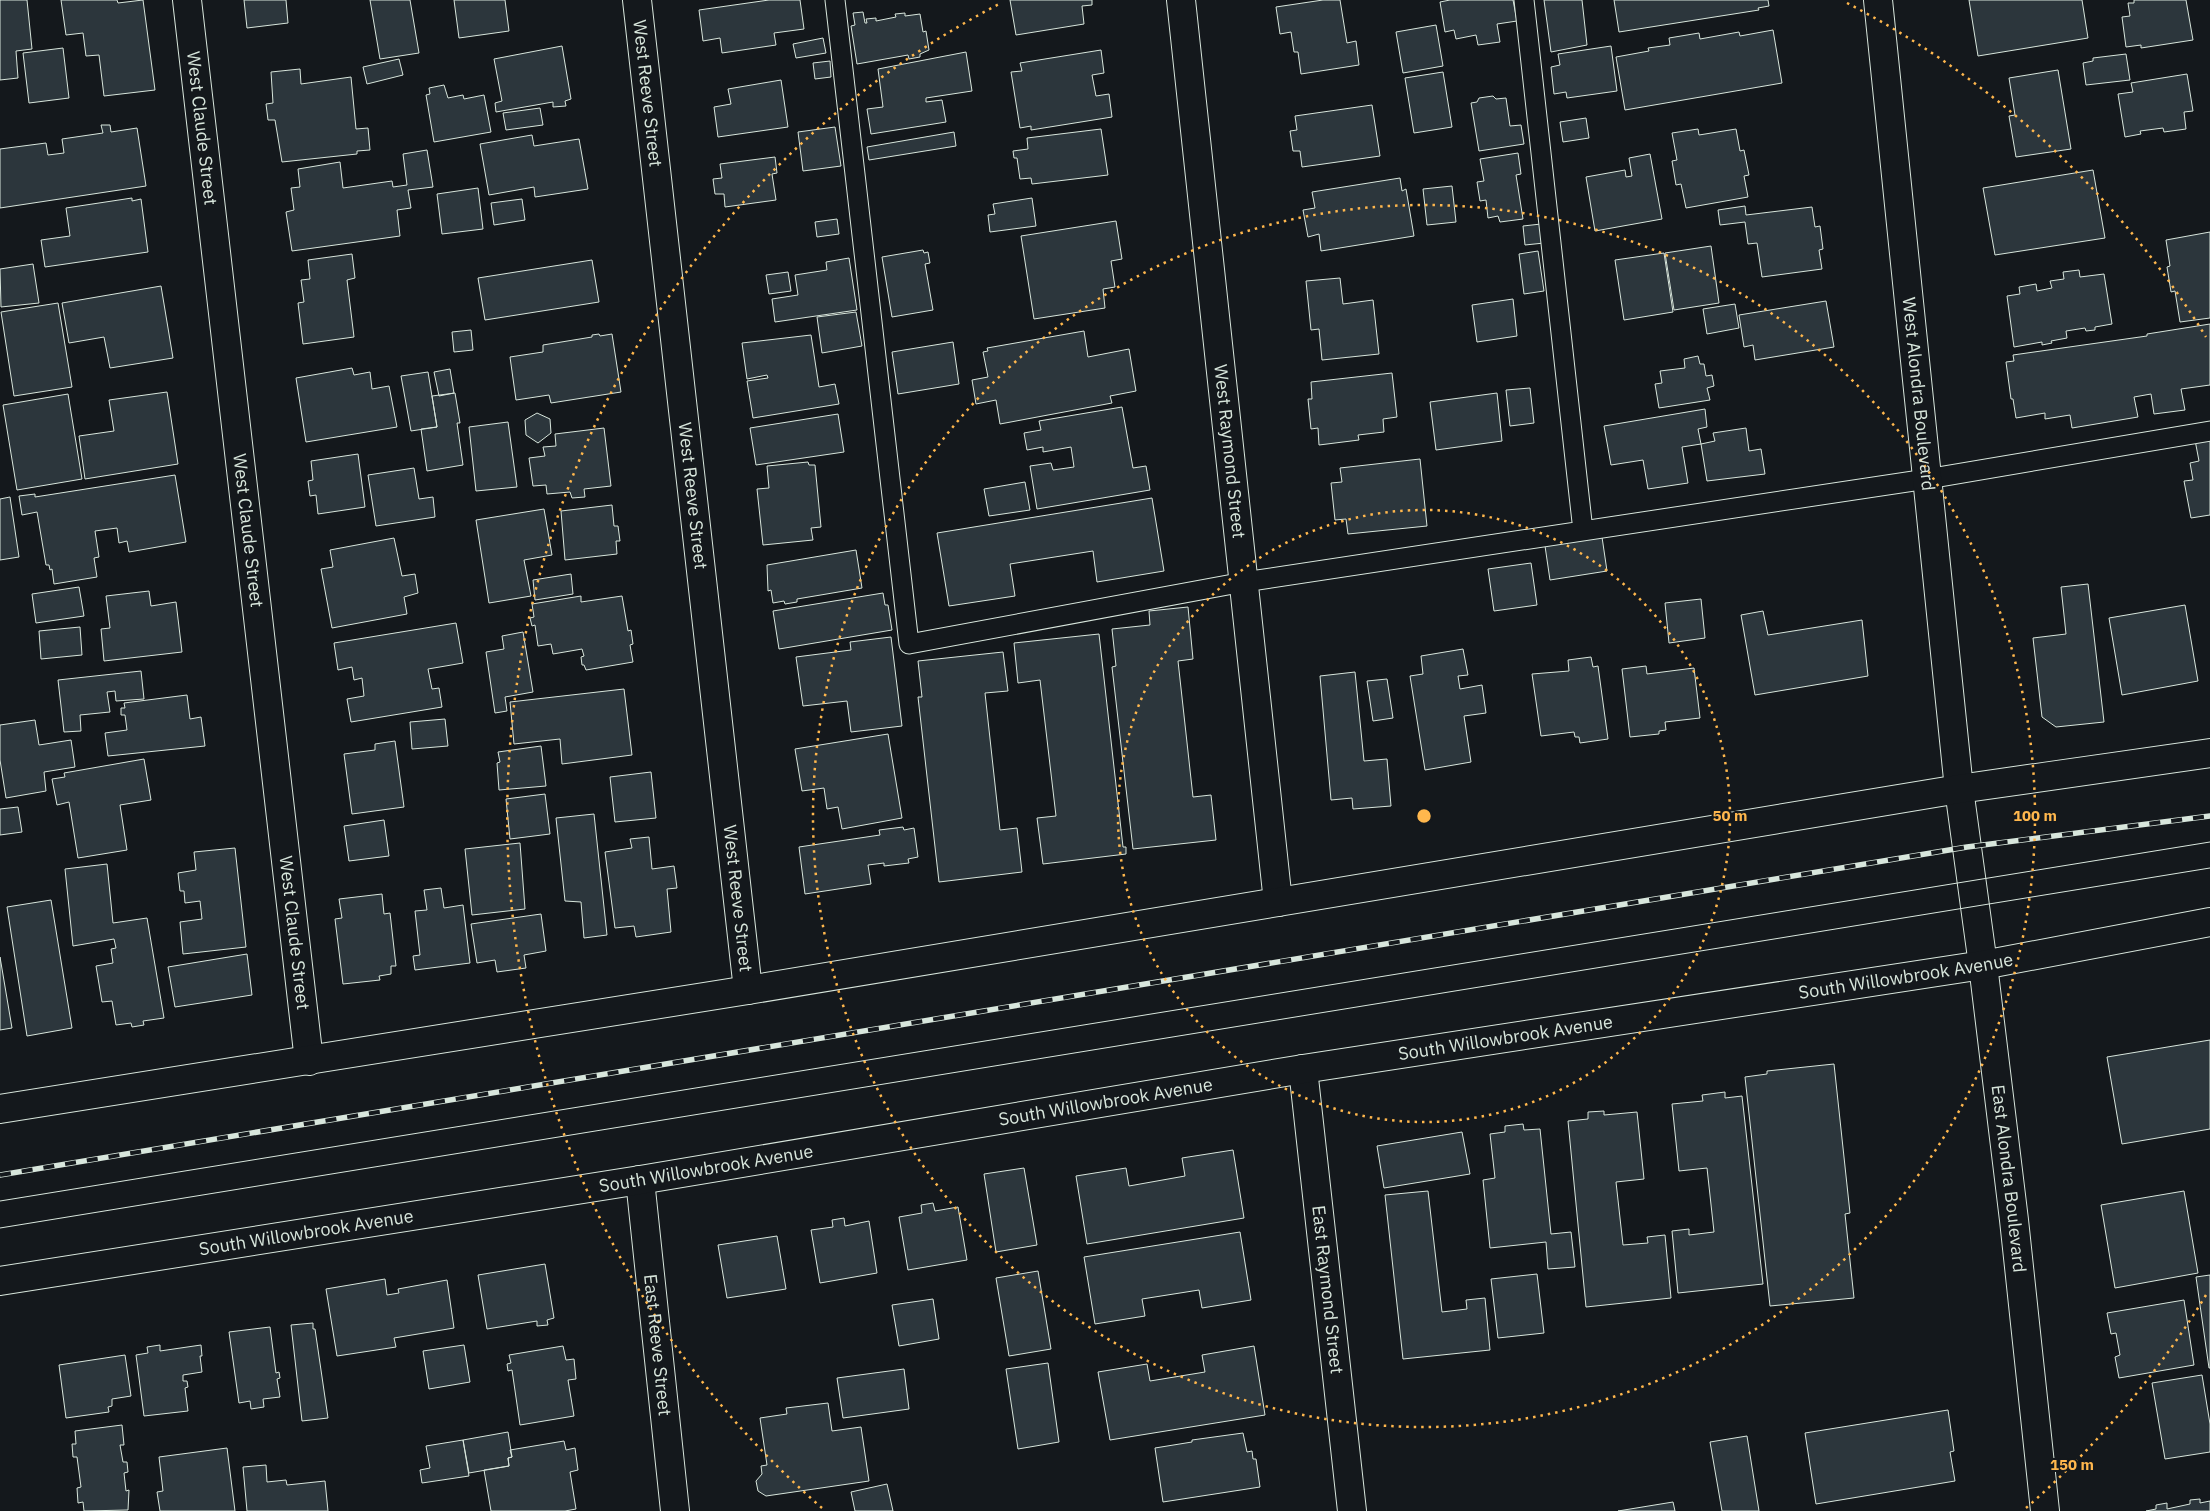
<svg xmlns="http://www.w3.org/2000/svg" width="2210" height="1511" font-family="'IBM Plex Sans',sans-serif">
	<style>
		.building { fill: #2c363c; stroke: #d8e6dc }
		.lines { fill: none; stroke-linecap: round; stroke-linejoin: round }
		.lane-casing { stroke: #d8e6dc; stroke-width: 21 }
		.street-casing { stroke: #d8e6dc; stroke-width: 30 }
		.secondary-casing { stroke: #d8e6dc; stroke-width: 30 }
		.lane { stroke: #14181c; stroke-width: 19 }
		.street { stroke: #14181c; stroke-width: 28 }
		.secondary { stroke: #14181c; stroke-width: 28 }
		.tram { stroke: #d8e6dc; stroke-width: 1 }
		.rail-casing { stroke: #d8e6dc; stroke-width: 5.5 }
		.rail { stroke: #14181c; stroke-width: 4; stroke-dasharray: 11; stroke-linecap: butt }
		.ring { fill: none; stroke: #ffb74d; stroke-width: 2.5; stroke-dasharray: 2.5 5 }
		.labels { text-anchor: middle; stroke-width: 4; stroke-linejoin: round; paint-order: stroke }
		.street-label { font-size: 18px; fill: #d8e6dc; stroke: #14181c }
		.centre { fill: #ffb74d; stroke: #14181c; stroke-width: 2.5 }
		.ring-label { font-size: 15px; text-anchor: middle; font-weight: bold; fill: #ffb74d; stroke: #14181c; stroke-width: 4; stroke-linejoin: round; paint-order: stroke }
	</style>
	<rect width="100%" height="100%" fill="#14181c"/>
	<path class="building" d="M0,0h27l5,49 -16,2 2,27 -18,2z
		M61,0h56l1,3 25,-3 12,90 -51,6 -5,-41 -13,1 -3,-23 -17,2z
		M244,0h42l2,23 -41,5z
		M370,0h40l9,53 -39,6z
		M454,0h51l4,31 -50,7z
		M769,0h31l4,29 -30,4 2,12 -54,8 -2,-15 -17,3 -4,-31z
		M1010,0h82v5l-10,1 2,18 -68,11z
		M1323,0h17l7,43 9,-2 3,24 -58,9 -3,-22h-4l-3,-20 -11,2 -4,-27z
		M1513,0l4,21 -20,3 3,18 -22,3 -2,-10 -20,4 -2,-9 -9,2 -5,-30 10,-2z
		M1544,0h38l5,45 -36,7z
		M1614,0h154l1,6 -11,2 1,2 -140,22z
		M1969,0h113l6,38 -110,18z
		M2134,0h52l7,40 -52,8v-3l-15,2 -4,-30 8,-1 -2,-13h6z
		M863,12l2,11h2l-1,-4 10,-1v3l20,-4 -1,-3 10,-1v3l15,-2 3,18 3,-1 3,19 -9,4v3l-11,2 -1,-4 -51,9 -6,-38 4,-1 -2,-12z
		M1436,25l7,41 -40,7 -7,-41z
		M1773,30l9,53 -157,27 -9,-53 33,-6 -1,-3 22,-3 -1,-7 30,-5 1,6 39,-7 1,4z
		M823,38l3,15 -30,5 -3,-14z
		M562,46l9,53 -6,2 1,5 -13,1v-5l-57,10 -1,-9 7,-2 -8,-42z
		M1611,46l6,45 -50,7 -1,-6 -12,2 -3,-27 9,-2 -2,-11z
		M63,48l6,50 -40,5 -6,-50z
		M1101,50l3,23 -12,2 4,21 13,-2 3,23 -81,13v-4l-11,2 -9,-56 11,-1 -2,-8z
		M966,52l6,39 -46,7v4l16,-2 4,22 -75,12 -4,-25 16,-2 -5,-38z
		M2126,54l4,26 -44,5 -3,-22 10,-2v-3z
		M399,59l4,16 -36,9 -4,-17z
		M830,61l1,16 -16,2 -2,-16z
		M300,69l1,15 50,-7 5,52 12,-1 2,22 -13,1v3l-75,8 -7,-42h-7l-2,-16 7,-1 -2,-31z
		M2058,70l13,79 -55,8 -7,-41 6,-1 -6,-37z
		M1443,72l9,55 -38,6 -9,-55z
		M2187,74l6,37 -9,1 2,17 -22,3 -1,-4 -23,3 1,3 -16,3 -7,-43 15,-2 -2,-9z
		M781,80l7,47 -70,10 -4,-30 17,-3 -3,-15z
		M444,85l4,13 15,-3 1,4 20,-4 7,37 -57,10 -8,-47 4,-1 -1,-6z
		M1493,96l3,3 10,-1 4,28 11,-1 3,19 -45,7 -8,-48 6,-1 2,-4z
		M1372,105l8,51 -78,11 -2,-16h-7l-3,-20 7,-1 -2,-14z
		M540,108l3,17 -37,5 -3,-17z
		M1586,118l3,20 -26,4 -3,-20z
		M101,125h9l1,7 26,-4 9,58 -146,22v-59l46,-6 2,12 16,-2 -2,-14 41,-6z
		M835,127l6,39 -38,5 -5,-39z
		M1101,129l7,46 -76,9 -1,-6 -11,1 -3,-21h-3l-1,-7 15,-2 -1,-11z
		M1698,129l1,6 37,-6 4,22 4,-1 5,25 -5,1 4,21 -62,11 -5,-24 -5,1 -4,-24 5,-1 -5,-27z
		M954,132l2,14 -87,14 -2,-13z
		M532,135l2,11 45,-7 9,50 -53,8 -1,-10 -45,8 -9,-51z
		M427,150l6,37 -25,3 3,18 -14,2 3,26 -108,15 -6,-39 8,-2 -3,-22 9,-1 -2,-18 42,-7 3,26 49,-7 1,6 14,-2 -4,-31z
		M1518,153l3,21 -5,1 7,44 -23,3 -2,-6 -10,2 -2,-18 -6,1 -3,-19 7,-1 -4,-22z
		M1650,154l12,65 -67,12 -9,-54 39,-7 1,7 6,-1 -3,-18z
		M775,157l2,16 -5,1 4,26 -51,7 -1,-13h-9l-2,-15 9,-1 -2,-14z
		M2093,170l12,68 -110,17 -12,-67z
		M1400,178l2,13 4,-2 8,47 -93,15 -2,-17 -11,3 -5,-27 12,-2 -3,-16z
		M1452,186l4,36 -29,3 -4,-36z
		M478,188l5,41 -41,5 -5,-40z
		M132,198v3l9,-2 7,53 -103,15 -4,-27 29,-4 -4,-28z
		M1032,198l4,28 -46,6 -2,-17 7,-1 -2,-10z
		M522,199l3,21 -31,5 -3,-22z
		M1745,206l1,9 66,-8 3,20 5,-1 3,23 -4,1 3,19 -60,8 -5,-34 -9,1 -3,-22 -25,3 -2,-15z
		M837,219l2,15 -22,3 -2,-15z
		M1116,221l6,38 -11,2 4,26 -12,2 2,19 -71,11 -13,-83z
		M1541,224l3,19 -19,2 -2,-19z
		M2210,232v86l-30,4 -5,-31 -4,1 -4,-25 3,-1 -4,-26z
		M1711,246l8,57 -45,7 -9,-57z
		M923,250l1,3 4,-1 2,11 -5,1 8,46 -41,7 -10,-60z
		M1538,251l6,40 -20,3 -5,-40z
		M1664,253l9,59 -49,8 -9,-60z
		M352,254l3,24 -8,2 7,57 -51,7 -5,-41 6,-1 -3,-22 9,-1 -2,-19z
		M849,258l8,52 -82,12 -3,-23 26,-4 -3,-20 32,-5 -1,-8z
		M592,260l7,42 -114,18 -7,-42z
		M33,264l6,39 -38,4 -1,-38z
		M2079,270l1,7 24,-3 8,50 -17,3v3l-9,1 -1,-3 -19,3 1,7 -16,3 1,2 -10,2v-3l-28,5 -7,-51 13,-2 -1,-7 17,-3 1,7 15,-3 -2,-7 14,-2 -1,-7z
		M788,272l3,19 -22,3 -3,-19z
		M1340,278l3,26 30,-4 6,54 -57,6 -3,-31 -8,1 -5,-49z
		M161,286l12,72 -63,10 -6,-31 -35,6 -7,-40z
		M1513,299l4,37 -40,6 -5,-37z
		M1826,301l8,46 -79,13 -2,-15 -9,2 -5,-32z
		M58,303l14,84 -58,9 -13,-84z
		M1735,304l4,24 -32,6 -4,-25z
		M856,312l6,34 -40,7 -5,-36z
		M2210,324v61l-29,4 4,21 -31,4 -3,-20 -17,3 4,20 -66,11 -2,-13 -25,4v-6l-29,5 -3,-19h-2l-5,-37 8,-1 -1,-6 134,-19v-2z
		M471,330l2,20 -19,2 -2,-20z
		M1084,331l4,26 41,-8 7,42 -26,5 2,7 -112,21 -4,-24 -20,4 -4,-24 16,-3 -5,-25 5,-1 -1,-3z
		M599,334l1,2 12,-2 9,58 -70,11 -2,-8 -33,5 -6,-43 33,-5v-7l49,-8v-2z
		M811,335l8,52 16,-3 4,20 -86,14 -6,-37 21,-3 -1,-3 -20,4 -5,-36z
		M953,342l6,42 -61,10 -6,-42z
		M1698,356l2,8h4l2,12 6,-1 2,11 -7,2 3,12 -51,8 -4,-24 7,-1 -2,-12 25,-3 -1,-9z
		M352,368l2,7 16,-3 2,17 17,-3 8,41 -91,15 -10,-64z
		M450,369l4,24 -15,3 -5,-24z
		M428,372l9,55 -26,4 -10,-55z
		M1392,373l5,44 -14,2 1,13 -26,3 1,5 -40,5 -1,-17 -7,1 -3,-30h4l-1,-17z
		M1530,388l4,35 -24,3 -4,-36z
		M167,392l11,72 -93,15 -6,-43 35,-5 -5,-31z
		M455,393l5,30h-3l6,42 -36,6 -6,-42 16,-2 -5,-31z
		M1497,393l5,48 -66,9 -6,-48z
		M68,394l14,85 -65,11 -14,-85z
		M1122,407l11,61 13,-2 4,24 -113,19 -7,-43 21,-3 2,7 21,-3 -3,-20 -28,5v-5l-16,3 -3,-17 17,-3 -2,-9z
		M1705,409l2,18 -9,2 3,15 -19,3 6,36 -40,6 -5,-29 -32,5 -7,-39z
		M537,413l13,6 1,14 -13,10 -12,-8 -1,-15z
		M838,414l6,38 -88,13 -6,-37z
		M508,422l9,65 -41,4 -7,-64z
		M604,428l7,58 -27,3 1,8 -13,1 -2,-6 -23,2 -1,-9 -13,1 -4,-28 16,-2 -2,-9 13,-1 -1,-12z
		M1746,428l3,23 12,-2 4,25 -58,7 -6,-37 14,-3 -2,-8z
		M2210,437v78l-19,3 -7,-37 9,-1 -3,-17 9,-2 -4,-21z
		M358,454l7,53 -47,7 -2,-19 -6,1 -2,-15 5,-1 -2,-19z
		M1420,459l7,67 -79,8 -2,-15 -11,1 -4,-37 11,-1 -2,-14z
		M808,462l1,3h6l6,62 -10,1 2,12 -50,5 -6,-56 12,-1 -2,-22z
		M414,468l5,31 14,-2 2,20 -59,9 -8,-51z
		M175,475l11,67 -57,10 -2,-11 -8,2 -2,-15 -22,3 4,26 -5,1 3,19 -43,7 -2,-15 -2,1 -1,-5h-3l-9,-53 -15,3 -3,-19 16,-2v3z
		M1025,482l5,28 -41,6 -5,-27z
		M10,497l9,60 -19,3v-61z
		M1152,498l12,73 -67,11 -4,-31 -83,13 5,32 -66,10 -12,-73z
		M612,505l2,21h4l2,15h-4l1,13 -52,6 -4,-49z
		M544,509l8,46 -28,5 7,36 -42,7 -13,-83z
		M1602,537l5,34 -57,9 -5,-34z
		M394,538l8,38 13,-2 3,19 -14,4 3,17 -75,14 -11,-59 12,-2 -3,-17z
		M856,550l6,38 -65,11v3l-12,2 -1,-3 -11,2 -2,-13 -3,1 -1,-26z
		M1531,563l6,42 -43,6 -6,-42z
		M571,574l2,20 -38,6 -2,-20z
		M2088,584l16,138 -48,5 -14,-10 -9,-79 33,-4 -5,-47z
		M79,587l5,29 -48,7 -4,-29z
		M149,591l2,15 25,-4 6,50 -78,9 -3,-32 9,-1 -4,-32z
		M883,593l2,12h3l4,25 -113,19 -6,-38z
		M581,596v6l41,-6 6,35 3,-1 2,14 -3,1 3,17 -47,8 -2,-5h-2l-1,-8 3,-1 -2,-7 -29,5 -2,-10 -13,2 -3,-21 -3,1 -2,-8 4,-1 -2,-13z
		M1701,599l4,39 -36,5 -4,-40z
		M2185,605l13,76 -76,14 -13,-77z
		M1188,607l5,52 -15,2 15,136 18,-2 5,45 -83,9 -21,-182 4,-1 -4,-37 38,-4 -1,-14z
		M1763,611l5,24 94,-15 6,56 -113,19 -14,-80z
		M456,623l7,40 -35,6 4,20 7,-1 3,19 -91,15 -4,-23 17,-3 -2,-18 -8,2 -2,-13 -14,3 -4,-27z
		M80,627l2,28 -41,4 -2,-28z
		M523,632l10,60 -28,5 2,14 -12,2 -9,-61 18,-3 -2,-13z
		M1099,634l24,213h3v7l-83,10 -6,-46 19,-2 -16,-136 -22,3 -4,-40z
		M891,637l11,89 -51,6 -4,-31 -44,5 -7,-49 55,-7 -1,-8z
		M1463,649l5,26 -10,1 2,13 22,-4 4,28 -22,3 7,46 -46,8 -15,-94 13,-2 -2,-18z
		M1003,652l5,39 -23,2 15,137 17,-2 5,44 -83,10 -21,-185h4l-4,-36z
		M1591,657l2,10 5,-1 10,73 -28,4 -1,-6h-4l-1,-5 -33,4 -9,-62 37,-3 -1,-11z
		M1646,666l1,8 47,-6 6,50 -35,4 1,8 -7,1v3l-29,3 -8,-68z
		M141,671l3,28 -28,2 -1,-10 -8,1 3,20 -30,3 1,16 -17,1 -6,-52z
		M1355,672l9,89 23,-2 4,47 -38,3 -1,-11 -21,2 -11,-124z
		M1387,679l6,39 -20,3 -6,-40z
		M624,689l8,66 -70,9 -2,-25 -46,5 -4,-42z
		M187,695l3,24 11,-2 4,29 -97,10 -3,-23 22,-3 -2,-15h-4v-7h4l-1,-5z
		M445,719l3,27 -36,3 -2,-27z
		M35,720l4,25 32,-5 4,27 -31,5 2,19 -40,7 -6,-38v-35z
		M888,734l14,84 -60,11 -4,-22 -11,2 -3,-21 -22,3 -7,-42z
		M395,741l9,66 -52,7 -8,-60 31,-4v-6z
		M541,746l5,40 -47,4 -2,-27 3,-1 -2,-10z
		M144,759l7,41 -31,5 7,45 -49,8 -9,-56 -12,3 -5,-26 13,-2 -1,-4z
		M651,772l5,46 -41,4 -5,-45z
		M545,794l5,40 -40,5 -4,-40z
		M18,807l4,25 -22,3v-26z
		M594,814l13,121 -23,3 -3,-36 -16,-1 -9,-83z
		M384,820l5,36 -40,5 -5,-35z
		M903,827l1,3 10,-2 4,29 -10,2 1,4 -25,3v-3l-16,2 3,19 -66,10 -6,-47 81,-12 -1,-5z
		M649,837l3,32 22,-3 3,22 -10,1 4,43 -35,5 -2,-11 -19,2 -10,-76 27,-4 -2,-9z
		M520,843l5,66 -53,6 -7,-66z
		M235,848l11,99 -63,7 -3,-32 22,-3 -2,-18 -15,2 -1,-12h-4l-2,-18 18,-3 -2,-18z
		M107,864l6,59 34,-5 17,100 -21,3 1,4 -12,2 -1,-4 -15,2 -4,-24 -10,1 -6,-36 17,-3 -2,-14 5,-1 -2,-9 -41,7 -8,-77z
		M441,888l3,20 19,-3 7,58 -55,7 -2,-14 7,-1 -5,-44 12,-1 -3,-20z
		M382,894l2,20 6,-1 6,53h-5v8l-12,2 1,4 -37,4 -8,-65 7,-1 -3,-19z
		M51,900l21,128 -45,8 -20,-129z
		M541,914l5,37 -22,4 2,13 -29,4 -2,-12 -18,3 -6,-39z
		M247,954l5,41 -77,12 -7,-40z
		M0,957l12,71 -12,2z
		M2210,1040v89l-88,15 -15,-87z
		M1834,1064l16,149 -5,1 9,84 -84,8 -25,-229 22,-3v-3z
		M1725,1092v6l17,-2 21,188 -85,9 -6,-62 17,-2v6l25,-3 -7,-64 -28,3 -7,-67 31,-3 -1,-6z
		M1604,1111v4l33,-3 7,67 -28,3 7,63 25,-2 -1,-6 18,-2 6,63 -85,9 -18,-186 20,-2v-7z
		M1523,1124l1,6 16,-1 11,105 20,-2 4,35 -27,2 -2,-27 -56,6 -7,-68 12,-2 -5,-44 15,-2v-6z
		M1462,1132l8,42 -86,14 -7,-42z
		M1233,1150l11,68 -157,26 -11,-68 50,-8 3,18 56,-10 -3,-18z
		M1024,1168l13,77 -41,7 -12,-78z
		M1428,1191l14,121 25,-3 -1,-9 19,-2 5,52 -87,9 -18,-164z
		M2184,1191l14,82 -83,15 -14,-83z
		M933,1203l2,8 23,-4 9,53 -59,10 -9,-53 23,-4 -1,-8z
		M844,1218l1,8 24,-5 8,52 -57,10 -9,-53 22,-3 -1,-7z
		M1240,1232l11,68 -49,8 -3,-18 -57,9 3,17 -50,8 -11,-67z
		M777,1236l9,53 -59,9 -9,-53z
		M545,1264l9,54 -7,2 1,5 -11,1v-5l-50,8 -9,-54z
		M1038,1271l13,78 -42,7 -13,-78z
		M1537,1274l7,59 -46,5 -7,-59z
		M2210,1275v93h-1l-13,-91z
		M385,1279l2,16 12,-2 -1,-4 49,-9 7,48 -60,10 2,9 -59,9 -11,-67z
		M933,1299l6,40 -40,7 -7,-41z
		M2184,1300l10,65 -75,13 -4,-21 5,-2 -4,-22 -5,1 -4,-21z
		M313,1323v6h2l13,89 -26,3 -11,-96z
		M270,1327l6,46 3,-1 1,6 -3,1 3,18 -17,2 1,8 -13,2 -1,-8 -11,2 -10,-71z
		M160,1345v6l41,-6 1,11h-2l2,16 -19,3v6h4l1,6 -3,1 3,23 -44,5 -8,-61 12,-2 -1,-6z
		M464,1345l6,37 -41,7 -6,-38z
		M563,1346l3,14 8,-1 2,20 -8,1 6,36 -54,9 -8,-55 -4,1 -1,-7 4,-1 -2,-8z
		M1254,1346l11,69 -155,25 -12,-68 49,-8 3,17 55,-9 -3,-17z
		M125,1355l6,41 -19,3v7l-4,1 1,5 -43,6 -7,-53z
		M1048,1363l11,79 -41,7 -12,-80z
		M904,1369l5,40 -66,9 -6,-40z
		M2202,1375l8,49v28l-45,7 -13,-76z
		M828,1403l4,28 29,-4 8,54 -103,15 -8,-5 -2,-10 6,-7 -1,-8 6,-1 -7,-47 27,-4 -1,-6z
		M1948,1410l6,41 -4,1 5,29 -139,23 -11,-71z
		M122,1425l2,20h-4l3,17h4l1,10 -4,1 2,18 3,-1 -1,20 -44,1 -1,-9 -5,1 -1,-15 4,-1 -4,-30h-4l-1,-13h4l-1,-13z
		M508,1432l4,25 -4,1 1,8 -40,7 -6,-33z
		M1243,1433l4,19 5,-1 1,8h3l4,28 -97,15 -8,-54 37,-6v-2z
		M1747,1436l12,75h-37l-12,-69z
		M463,1440l6,36 -47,7 -2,-13 10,-2 -4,-22z
		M564,1441l2,9 9,-2 3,22 -8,2 6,37 -11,2h-74l-7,-41 25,-4 -1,-8 4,-1 -2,-7z
		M227,1448l8,63h-75l-3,-19 6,-1 -4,-34z
		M266,1465l1,17 19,-2 1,5 38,-4 3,30h-81l-4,-44z
		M887,1484l6,27h-38l-4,-19z
		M2200,1499v4l10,-2v10h-64l10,-2v-4l11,-2v6l23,-5v-4z
		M1673,1502l2,9h-57z"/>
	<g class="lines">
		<defs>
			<path id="lane" d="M835,0l74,644 335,-62 683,-103 283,-48
				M1524,0l59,531"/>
			<g id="street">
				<path id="s1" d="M187,0l122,1061"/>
				<path id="s2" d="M637,0l111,990"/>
				<path id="s3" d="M1181,0l97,902"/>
				<path id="s4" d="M1303,1069l49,442"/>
				<path id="s5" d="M640,1180l35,331"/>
			</g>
			<g id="secondary">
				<path id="s6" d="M1878,0l81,789 24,176 31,255 31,291"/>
				<path d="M0,1109l748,-119 1211,-201 251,-36"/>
				<path id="s7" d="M0,1281l640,-101 663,-111 680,-104 227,-43"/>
			</g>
		</defs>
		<use href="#lane" class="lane-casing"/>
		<use href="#street" class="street-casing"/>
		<use href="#secondary" class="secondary-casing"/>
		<use href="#lane" class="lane"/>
		<use href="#street" class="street"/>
		<use href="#secondary" class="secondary"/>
		<path class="tram" d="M0,1201l2210,-359
			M0,1228l2210,-360"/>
		<defs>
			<path id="rail" d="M0,1175l1967,-328 243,-31"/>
		</defs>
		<use href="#rail" class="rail-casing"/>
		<use href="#rail" class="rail"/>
	</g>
	<g class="ring">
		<circle cx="1424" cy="816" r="306"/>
		<circle cx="1424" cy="816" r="611"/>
		<path d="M2206 1295A917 917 0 0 1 2026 1508M822 1508A917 917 0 0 1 1001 3M1847 3A917 917 0 0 1 2206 337"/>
	</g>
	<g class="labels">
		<g class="street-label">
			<text dy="6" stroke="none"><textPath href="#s2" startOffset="94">West Reeve Street</textPath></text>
			<text dy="6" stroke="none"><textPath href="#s1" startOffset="129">West Claude Street</textPath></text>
			<text dy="6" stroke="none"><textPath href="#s6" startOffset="396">West Alondra Boulevard</textPath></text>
			<text dy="6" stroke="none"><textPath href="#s3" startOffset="454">West Raymond Street</textPath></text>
			<text dy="6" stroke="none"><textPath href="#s2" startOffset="499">West Reeve Street</textPath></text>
			<text dy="6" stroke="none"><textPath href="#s1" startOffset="534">West Claude Street</textPath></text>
			<text dy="6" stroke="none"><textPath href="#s2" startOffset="904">West Reeve Street</textPath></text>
			<text dy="6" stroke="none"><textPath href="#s1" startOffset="939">West Claude Street</textPath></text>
			<text dy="6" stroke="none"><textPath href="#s7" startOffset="1930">South Willowbrook Avenue</textPath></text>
			<text dy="6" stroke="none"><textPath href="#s7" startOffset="1525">South Willowbrook Avenue</textPath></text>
			<text dy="6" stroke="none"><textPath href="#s7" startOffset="1120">South Willowbrook Avenue</textPath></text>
			<text dy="6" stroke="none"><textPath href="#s7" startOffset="715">South Willowbrook Avenue</textPath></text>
			<text dy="6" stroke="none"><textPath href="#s6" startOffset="1186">East Alondra Boulevard</textPath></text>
			<text dy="6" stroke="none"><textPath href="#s7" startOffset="310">South Willowbrook Avenue</textPath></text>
			<text dy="6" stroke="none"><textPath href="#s4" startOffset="222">East Raymond Street</textPath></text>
			<text dy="6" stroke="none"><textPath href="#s5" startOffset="166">East Reeve Street</textPath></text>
		</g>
	</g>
	<circle cx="1424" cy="816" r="8" class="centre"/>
	<g class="ring-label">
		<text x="1730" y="821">50 m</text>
		<text x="2035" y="821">100 m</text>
		<text x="2072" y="1470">150 m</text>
	</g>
</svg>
